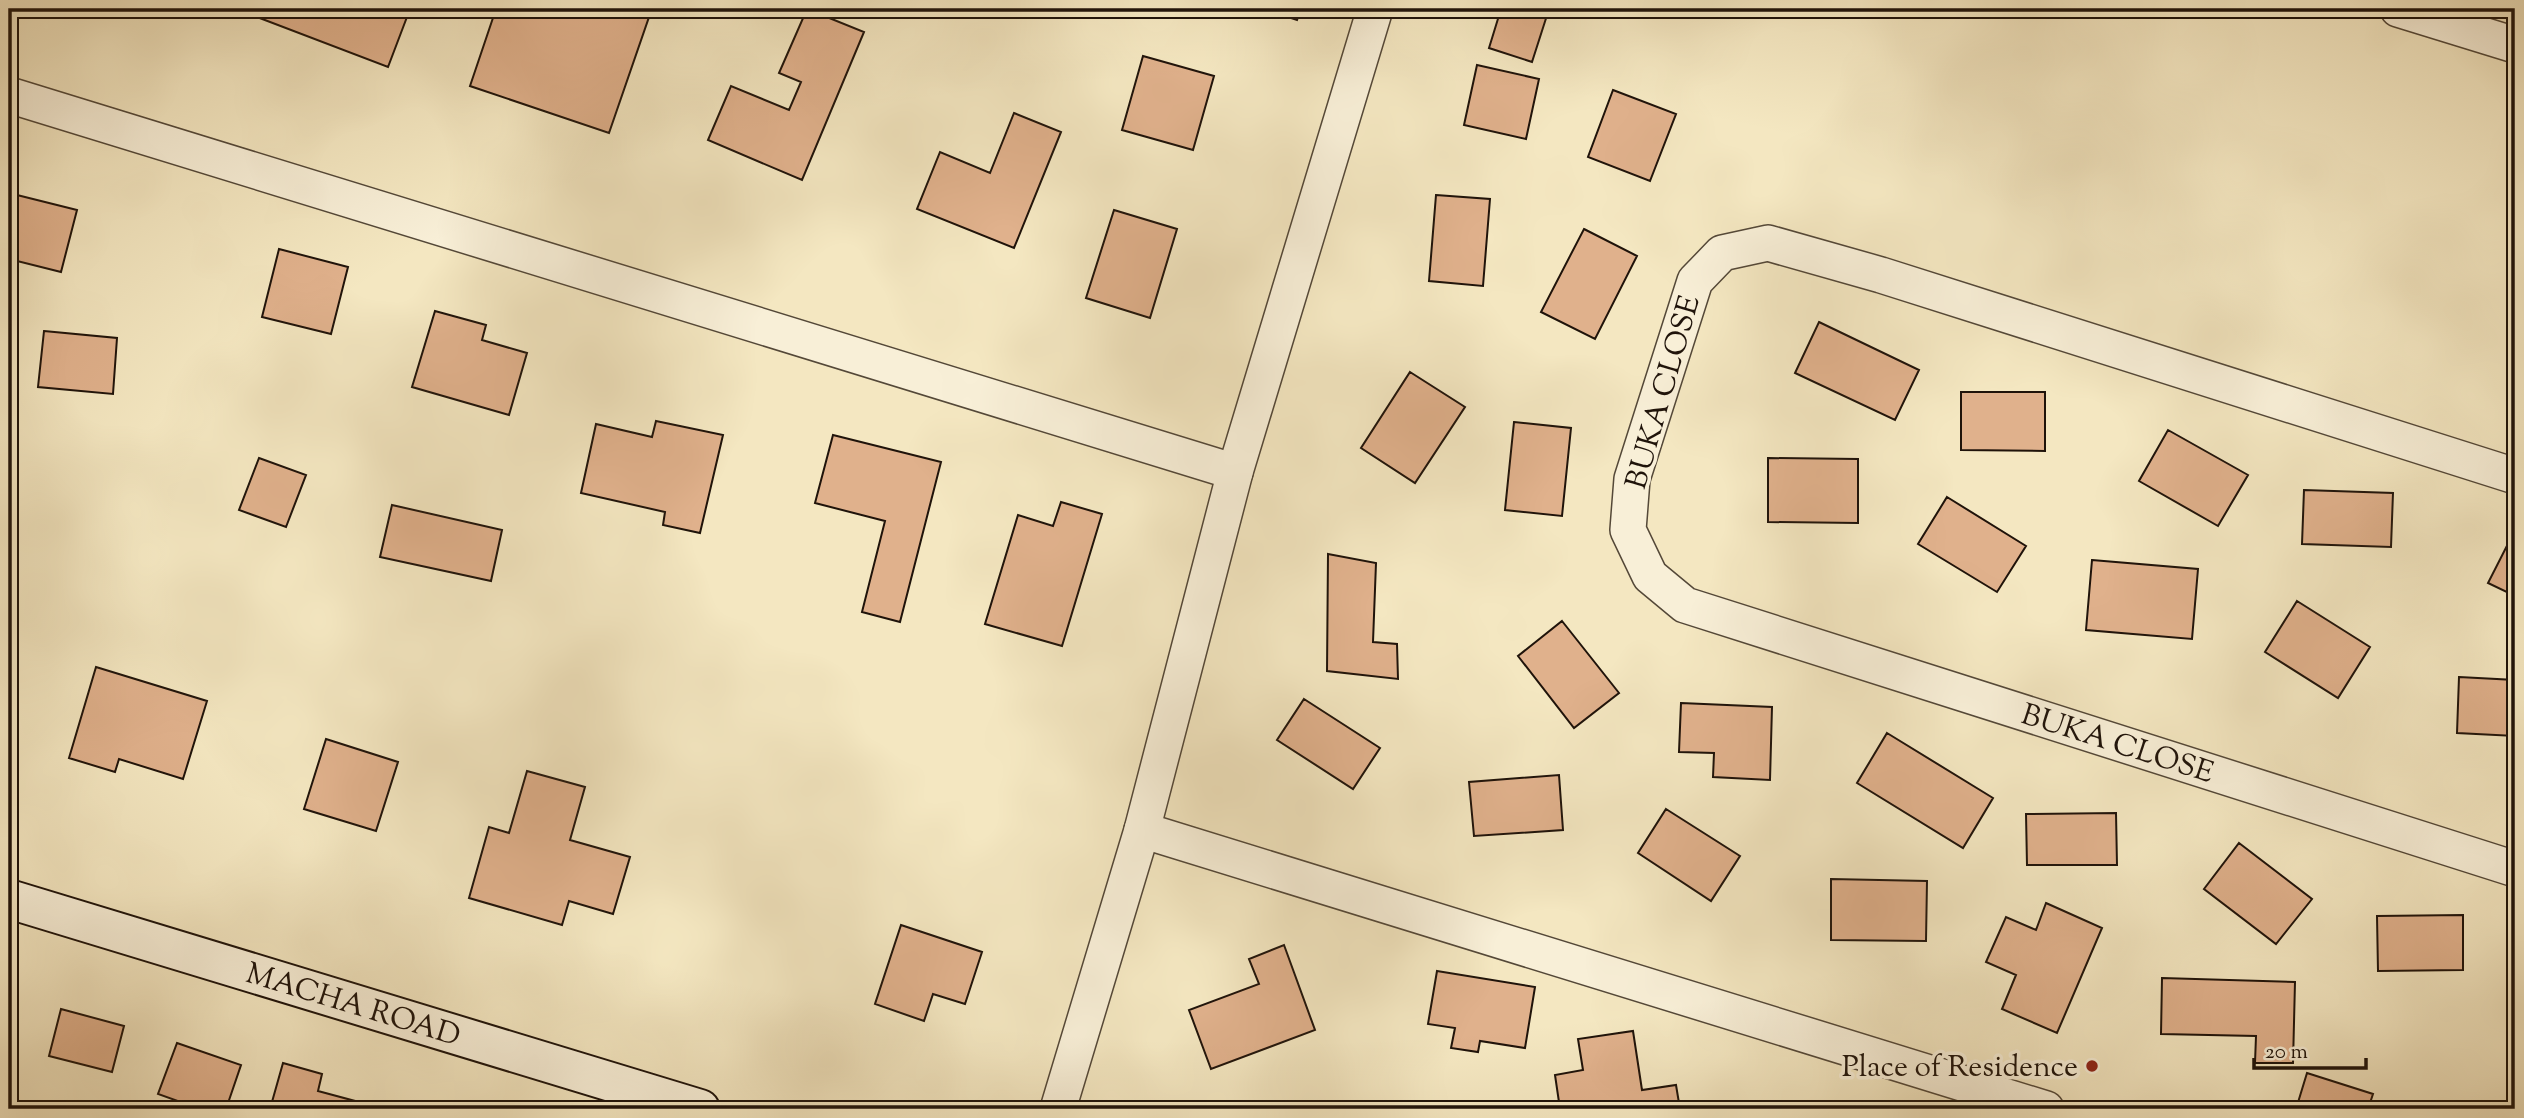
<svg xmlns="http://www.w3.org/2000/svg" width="2524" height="1118" font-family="'Sorts Mill Goudy',serif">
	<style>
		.building { fill: #e0b18c; stroke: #1f130a; stroke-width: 2 }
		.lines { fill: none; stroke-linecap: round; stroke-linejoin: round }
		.street-casing { stroke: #544838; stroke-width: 38 }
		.secondary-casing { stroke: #1f130a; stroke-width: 42 }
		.street { stroke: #f8efd7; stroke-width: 35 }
		.secondary { stroke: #f8efd7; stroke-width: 38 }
		.poi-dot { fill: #8f2418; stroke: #f8efd7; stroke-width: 2.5 }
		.labels { text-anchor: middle; stroke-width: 7; stroke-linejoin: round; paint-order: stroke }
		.street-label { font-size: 30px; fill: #1f130a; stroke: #f8efd7 }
		.poi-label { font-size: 30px; fill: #1f130a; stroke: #f8efd7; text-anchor: end }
	</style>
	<rect width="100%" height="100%" fill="#f4e7c1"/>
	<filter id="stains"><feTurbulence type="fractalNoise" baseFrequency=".00286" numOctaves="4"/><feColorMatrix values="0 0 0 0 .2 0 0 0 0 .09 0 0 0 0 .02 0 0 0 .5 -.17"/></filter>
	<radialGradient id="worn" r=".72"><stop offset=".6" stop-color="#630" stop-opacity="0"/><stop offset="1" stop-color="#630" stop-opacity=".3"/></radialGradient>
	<path class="building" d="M245,9h165l-22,58 -144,-55z
		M496,9h130l23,8 -40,116 -139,-47z
		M807,9l57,23 -62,148 -94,-40 23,-54 58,24 12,-28 -22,-9z
		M1264,9h37l-4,11z
		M1501,9h48l-17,53 -43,-14z
		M1143,56l71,20 -21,74 -71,-20z
		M1477,65l62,14 -13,60 -62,-14z
		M1613,90l63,24 -26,67 -62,-24z
		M1014,113l47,19 -47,116 -97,-39 23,-57 50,21z
		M9,193l68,17 -16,62 -52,-13z
		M1436,195l54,4 -7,87 -54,-5z
		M1114,210l63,19 -27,89 -64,-20z
		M1584,229l53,27 -42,83 -54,-27z
		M279,249l69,18 -17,67 -69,-17z
		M435,311l51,14 -4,15 45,13 -18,62 -97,-28z
		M1819,322l100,48 -24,50 -100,-47z
		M44,331l73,7 -4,56 -75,-7z
		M1410,372l55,35 -50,76 -54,-35z
		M1961,392h84v59l-84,-1z
		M656,421l67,14 -23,98 -37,-8 2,-13 -84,-19 15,-69 56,13z
		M1514,422l57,6 -9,88 -57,-6z
		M2168,430l80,45 -30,51 -79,-45z
		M833,435l108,27 -41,160 -38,-10 23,-91 -70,-18z
		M259,458l47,17 -20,52 -47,-17z
		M1768,458l90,1v64l-90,-1z
		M2304,490l89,3 -2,54 -89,-3z
		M1947,497l79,49 -29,46 -79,-48z
		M1061,502l41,12 -40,132 -77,-22 33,-109 35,11z
		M392,505l110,25 -11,51 -111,-24z
		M2515,530v66l-27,-13z
		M1328,554l48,9 -3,79 24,2 1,35 -71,-8z
		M2092,560l106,9 -6,70 -106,-9z
		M2297,601l73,46 -32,51 -73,-46z
		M1562,621l57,72 -45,35 -56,-72z
		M96,667l111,34 -24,78 -64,-20 -4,13 -46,-14z
		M2459,677l56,3v56l-58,-3z
		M1304,699l76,49 -27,41 -76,-49z
		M1681,703l91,4 -2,73 -57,-3 1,-24 -35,-1z
		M1887,733l106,65 -30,50 -106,-65z
		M326,739l72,23 -22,69 -72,-22z
		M527,771l58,16 -15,53 60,17 -17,57 -44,-13 -7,24 -93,-27 20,-71 20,6z
		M1559,775l4,55 -89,6 -5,-54z
		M1666,809l74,47 -29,45 -73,-48z
		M2116,813l1,52h-90l-1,-51z
		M2239,843l73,56 -36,45 -72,-55z
		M1831,879l96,2 -1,60 -95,-1z
		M2046,903l56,25 -45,105 -55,-24 14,-34 -30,-13 20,-45 30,13z
		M2463,915v55l-85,1 -1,-55z
		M901,925l81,27 -17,52 -32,-10 -9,27 -49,-17z
		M1284,945l31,85 -104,39 -22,-59 70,-26 -10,-25z
		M1437,971l98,16 -10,61 -45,-7 -2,11 -27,-4 4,-20 -27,-4z
		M2162,978l133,4 -2,81h-38l1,-27 -95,-2z
		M61,1009l63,17 -12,46 -63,-16z
		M1633,1031l9,59 34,-5 4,24h-120l-5,-34 28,-5 -5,-31z
		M177,1043l64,22 -15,44h-26l-42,-15z
		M283,1063l39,11 -4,17 52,14 -2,4h-98z
		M2307,1073l66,21 -5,15h-72z"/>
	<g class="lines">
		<defs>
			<g id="street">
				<path d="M2398,9l117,36"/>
				<path d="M9,95l1226,377"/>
				<path id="s1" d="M2515,476l-634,-201 -113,-32 -46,10 -27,28 -63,198 -4,51 22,46 35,29 830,264"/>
				<path d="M1142,830l904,279"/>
				<path d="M1058,1109l84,-279 93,-358 140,-463"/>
			</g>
			<g id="secondary">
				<path id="s2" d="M9,899l691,210"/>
			</g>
		</defs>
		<use href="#street" class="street-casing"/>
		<use href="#secondary" class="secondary-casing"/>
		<use href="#street" class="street"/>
		<use href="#secondary" class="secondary"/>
	</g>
	<circle class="poi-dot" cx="2092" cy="1066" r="7"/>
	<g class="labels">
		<g class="street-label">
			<text transform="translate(1662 392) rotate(-74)" y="10">BUKA CLOSE</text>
			<text dy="10" stroke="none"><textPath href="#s1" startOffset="1678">BUKA CLOSE</textPath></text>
			<text dy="10" stroke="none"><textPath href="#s2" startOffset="360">MACHA ROAD</textPath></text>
		</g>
		<g class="poi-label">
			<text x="2078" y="1076">Place of Residence</text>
		</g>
	</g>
	<rect width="2524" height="1118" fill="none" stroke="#f4e7c1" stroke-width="35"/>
	<rect x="10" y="10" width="2503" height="1097" fill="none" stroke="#1f130a" stroke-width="3.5"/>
	<rect x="18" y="18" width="2489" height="1083" fill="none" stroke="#1f130a" stroke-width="2"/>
	<path d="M2254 1058v10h112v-10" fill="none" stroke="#1f130a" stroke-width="3.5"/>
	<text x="2265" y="1058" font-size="21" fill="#1f130a" stroke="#f8efd7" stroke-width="5" paint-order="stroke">20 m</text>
	<rect width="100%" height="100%" filter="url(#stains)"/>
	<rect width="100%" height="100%" fill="url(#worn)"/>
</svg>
